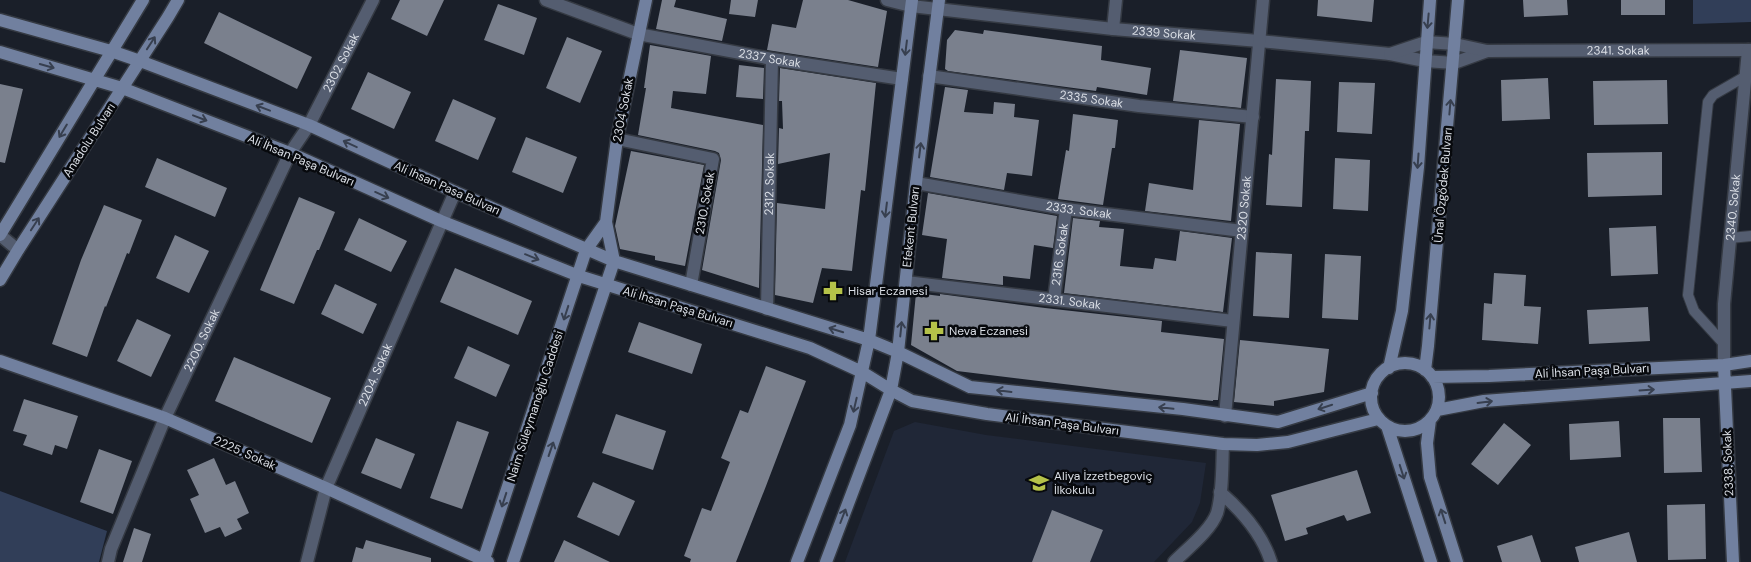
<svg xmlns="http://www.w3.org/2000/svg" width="1751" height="562" font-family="'DM Sans',sans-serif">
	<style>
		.built { fill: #202737 }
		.green { fill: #313e58 }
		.building { fill: #7a808d }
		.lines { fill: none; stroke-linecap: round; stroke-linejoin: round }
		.lane-casing { stroke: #353a43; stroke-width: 12 }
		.street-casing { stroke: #353a43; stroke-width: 15 }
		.secondary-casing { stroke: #353a43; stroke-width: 15 }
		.lane { stroke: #545d70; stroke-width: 10 }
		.street { stroke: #545d70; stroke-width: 12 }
		.secondary { stroke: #71809f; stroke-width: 12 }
		.oneway { stroke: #373f4f }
		.labels { text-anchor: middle; stroke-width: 5; stroke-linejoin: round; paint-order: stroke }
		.street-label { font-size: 12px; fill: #dbdfe6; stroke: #07090d }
		.poi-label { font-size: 12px; fill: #dbdfe6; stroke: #07090d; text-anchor: start }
	</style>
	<rect width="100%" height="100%" fill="#1a1f29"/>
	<path class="built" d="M915,422l71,13 220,28 -6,40 -8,19 -38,40h-309l49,-131z"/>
	<path class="green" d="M1693,0h58v22l-58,2z
		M0,491l107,40 -8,31h-99z"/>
	<path class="building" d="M400,0h44l-17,36 -36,-17z
		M662,0h14l-2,7 53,12 -5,22 -66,-12z
		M731,0h27l-3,17 -26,-3z
		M803,0h45l39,11 -9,56 -111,-17 5,-26 24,4z
		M1318,0h56l-2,22 -55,-6z
		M1523,0h44l1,15 -44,2z
		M1621,0h44v15h-44z
		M498,4l39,14 -13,37 -40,-15z
		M219,12l93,45 -15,32 -93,-46z
		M955,30l28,4 1,-4 118,16 -1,14 50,8 -4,27 -50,-8 -1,4 -148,-20 -3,-2 2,-29z
		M567,37l35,14 -22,52 -34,-15z
		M650,45l61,11 -5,38 -33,-3 -2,17 92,17 -4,163 -57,-18 19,-110 -2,-7 -4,-2 -77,-16 8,-47h-2z
		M1180,50l67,8 -6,50 -68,-7z
		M739,65l25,3 -1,31 -27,-2z
		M780,68l96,15 -11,108 -4,-1 -9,81 -30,-3 -9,35 -38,-8 2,-92 48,6 5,-56 -52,11 1,-36 4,1 -1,-28h-3z
		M368,72l43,20 -17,37 -43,-20z
		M1548,78l2,41 -48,2 -1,-41z
		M1276,79l35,2 -2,50h-4l-3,76 -36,-2 3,-51 3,1z
		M1667,80l1,44 -74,1 -1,-44z
		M1339,82l36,1 -3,51 -35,-2z
		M0,84l23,5 -18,74 -5,-1z
		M945,87l23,3 -4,22 29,2 1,-12 21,2 -1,13 25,3 -7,56 -25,-3 -3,17 -74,-13z
		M453,99l43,19 -18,42 -43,-19z
		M1073,114l45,6 -3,28h-3l-9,57 -45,-6 8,-49 3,1z
		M1199,120l41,4 -9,97 -86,-10 4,-28 44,7z
		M526,137l51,20 -14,36 -51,-21z
		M631,151l73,14 -19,101 -30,-6v-4l-35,-7 -5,-23z
		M1662,152v43l-74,2 -1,-44z
		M157,158l70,30 -12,29 -70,-30z
		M1335,158l35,2 -2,51 -35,-2z
		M928,193l129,23 -4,32 -19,-3 -4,34 -27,-3v9l-61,-7 5,-39 -25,-4z
		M299,197l36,15 -16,38h-2l-23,54 -34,-14z
		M104,205l38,15 -13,34 -2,-1 -21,54 -1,-1 -18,51 -35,-13 29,-84z
		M359,218l48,23 -16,31 -47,-22z
		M1073,218l27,3 -1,6 25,2 -4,37 33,3 2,-11 21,3 4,-30 52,7 -9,74 -159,-19z
		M1656,226l2,48 -47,2 -2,-48z
		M175,235l34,16 -20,42 -33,-15z
		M1256,252l36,2 -3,64 -36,-2z
		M1325,254l36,2 -3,64 -36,-2z
		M455,268l77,33 -14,34 -78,-33z
		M1494,273l32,2 -2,31 17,1 -3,37 -56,-4 2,-37 8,1z
		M335,284l42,20 -14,30 -42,-20z
		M916,293l24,3v-2l105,14 117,13 -1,11 63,7 -6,61h-5v1l-83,-9 -173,-21 -46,-26z
		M1648,307l2,34 -61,3 -2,-34z
		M137,319l34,16 -20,42 -34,-16z
		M639,322l63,22 -10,30 -64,-22z
		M1240,340l89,9 -5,43 -50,9v5l-40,-4z
		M468,346l42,19 -14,32 -42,-19z
		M234,357l97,41 -19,45 -97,-42z
		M766,366l40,15 -40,105 -30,76h-46l1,-3 -7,-3 18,-48 9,3 19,-49 -9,-4 19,-48 8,3z
		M24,399l54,17 -11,33 -12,-4 -3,10 -29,-10 4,-10 -14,-4z
		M616,414l50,17 -13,39 -51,-17z
		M1663,418h37l2,54 -38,1z
		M457,421l32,11 -27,77 -32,-11z
		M1619,421l2,36 -51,3 -1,-36z
		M1504,423l27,22 -33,40 -27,-21z
		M376,438l39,16 -14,35 -40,-16z
		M99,449l33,12 -19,53 -33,-12z
		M214,458l12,27 9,-4 14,32 -12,6 5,10 -17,8 -5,-10 -15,6 -15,-34 9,-4 -12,-25z
		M1357,470l14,43 -24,8 -3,-6 -38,13 2,6 -23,7 -14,-46z
		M593,482l42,19 -16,35 -42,-19z
		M1705,504l1,55 -38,1 -1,-55z
		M1052,510l51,20 -13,32h-58z
		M134,528l17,6 -9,28h-19z
		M1629,532l8,30h-58l-4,-15z
		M1532,535l9,27h-39l-5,-16z
		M366,540l65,18v4h-79l4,-15 7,2z
		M564,540l46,22h-56z"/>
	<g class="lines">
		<defs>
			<path id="lane" d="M1730,238l21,-2
				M1724,344l-30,-33 -6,-16 20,-193 5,-7 33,-19"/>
			<g id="street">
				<path id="s1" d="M546,0l92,34 134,25 130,20"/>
				<path id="s2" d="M887,0l24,6 202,23 146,12 131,13 35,7 29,2 33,-12"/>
				<path d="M1113,29l3,-29"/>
				<path id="s3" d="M1390,54l36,-12 29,2 32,7 264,-1"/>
				<path id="s4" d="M929,76l210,30 114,11"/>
				<path d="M617,139l96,20 -22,126"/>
				<path id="s5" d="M916,183l150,26 176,22"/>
				<path d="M0,235l18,15"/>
				<path id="s6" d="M906,282l327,39"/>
				<path id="s7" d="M1054,299l12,-90"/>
				<path id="s8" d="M767,309l5,-250"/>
				<path id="s9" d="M1724,365v-61l24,-254"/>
				<path id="s10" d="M1225,416l38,-416"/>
				<path d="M1220,492c22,19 42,41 51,70"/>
				<path id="s11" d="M108,562l3,-13 54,-131 125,-265 19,-28 64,-125"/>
				<path id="s12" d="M307,562l19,-74 129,-296"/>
				<path d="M1174,562c13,-13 37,-32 43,-49 6,-21 5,-47 6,-69"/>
			</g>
			<path id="secondary" d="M0,20l111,31 29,10 169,64 146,67 159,69 255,79 29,12 72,35 213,22 95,13 94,-29
				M0,52l122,36 168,65 151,68 138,55 231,72 52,24 29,18 21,11 75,13 236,30 34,1 31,-3 90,-23
				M0,235l143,-235
				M0,280l18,-30 150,-233 10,-17
				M0,361l165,57 161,70 162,74
				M1371 397a34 34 0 1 1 68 0a34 34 0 1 1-68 0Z
				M1724,365l9,197
				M1389,368l13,-57 16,-144 12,-167
				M1425,370l3,-24 30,-346
				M1432,377l57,-1 235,-11 27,-4
				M1437,410l47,-9 267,-20
				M1430,420l-3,23 3,34 27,85
				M1387,426l44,136
				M483,562l103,-312 20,-28
				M513,562l101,-301 -8,-39 11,-83 29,-139
				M797,562l53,-137 19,-85 43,-340
				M826,562l65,-172 7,-38 18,-169 23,-183"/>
		</defs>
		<use href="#lane" class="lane-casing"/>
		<use href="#street" class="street-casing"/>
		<use href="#secondary" class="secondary-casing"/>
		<use href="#lane" class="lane"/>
		<use href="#street" class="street"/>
		<use href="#secondary" class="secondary"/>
	</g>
	<defs><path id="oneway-shaft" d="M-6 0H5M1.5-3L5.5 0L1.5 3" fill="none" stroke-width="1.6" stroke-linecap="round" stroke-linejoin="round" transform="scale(1.25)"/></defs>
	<g class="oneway">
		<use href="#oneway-shaft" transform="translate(1428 21) rotate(95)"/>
		<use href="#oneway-shaft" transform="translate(151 43) rotate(-57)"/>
		<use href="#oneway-shaft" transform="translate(906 48) rotate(97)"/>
		<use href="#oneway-shaft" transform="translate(47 66) rotate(16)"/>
		<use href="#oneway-shaft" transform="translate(1450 107) rotate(-85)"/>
		<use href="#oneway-shaft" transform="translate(263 108) rotate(-159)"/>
		<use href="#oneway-shaft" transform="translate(200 118) rotate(21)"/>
		<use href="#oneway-shaft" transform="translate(63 131) rotate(121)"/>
		<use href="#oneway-shaft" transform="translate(350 144) rotate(-155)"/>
		<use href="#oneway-shaft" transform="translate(920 150) rotate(-83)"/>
		<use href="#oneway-shaft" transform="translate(1418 161) rotate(94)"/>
		<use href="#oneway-shaft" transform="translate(382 195) rotate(24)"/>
		<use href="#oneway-shaft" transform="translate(886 210) rotate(97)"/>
		<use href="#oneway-shaft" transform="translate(35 224) rotate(-57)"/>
		<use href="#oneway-shaft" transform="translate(532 257) rotate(22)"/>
		<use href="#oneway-shaft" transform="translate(566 313) rotate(108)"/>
		<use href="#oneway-shaft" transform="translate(1430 321) rotate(-85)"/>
		<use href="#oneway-shaft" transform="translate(901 329) rotate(-84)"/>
		<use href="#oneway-shaft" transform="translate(836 330) rotate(-163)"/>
		<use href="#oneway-shaft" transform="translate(1647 390) rotate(-4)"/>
		<use href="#oneway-shaft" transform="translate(1004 391) rotate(-173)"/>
		<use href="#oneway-shaft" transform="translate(1485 402) rotate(-7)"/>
		<use href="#oneway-shaft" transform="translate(855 405) rotate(103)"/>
		<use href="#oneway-shaft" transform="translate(1325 407) rotate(162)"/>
		<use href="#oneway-shaft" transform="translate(1166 408) rotate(-174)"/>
		<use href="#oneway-shaft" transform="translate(551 449) rotate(-71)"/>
		<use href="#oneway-shaft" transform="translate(1402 472) rotate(72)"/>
		<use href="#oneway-shaft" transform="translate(504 500) rotate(108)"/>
		<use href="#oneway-shaft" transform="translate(843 516) rotate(-69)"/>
		<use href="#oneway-shaft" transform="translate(1443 516) rotate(-108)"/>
	</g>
	<defs>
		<symbol id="pharmacy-bare" viewBox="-9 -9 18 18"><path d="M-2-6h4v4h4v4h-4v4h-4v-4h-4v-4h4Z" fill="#b5c249" stroke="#07090d" stroke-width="2.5" paint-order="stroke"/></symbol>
		<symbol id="school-bare" viewBox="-9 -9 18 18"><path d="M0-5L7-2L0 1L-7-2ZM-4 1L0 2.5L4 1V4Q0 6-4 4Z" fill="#b5c249" stroke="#07090d" stroke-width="2.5" paint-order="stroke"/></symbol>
	</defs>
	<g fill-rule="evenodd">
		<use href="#pharmacy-bare" x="819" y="277" width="28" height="28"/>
		<use href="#pharmacy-bare" x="920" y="317" width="28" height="28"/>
		<use href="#school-bare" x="1025" y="469" width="28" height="28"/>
	</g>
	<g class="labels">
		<g class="street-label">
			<text dy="4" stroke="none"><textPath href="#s2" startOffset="279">2339 Sokak</textPath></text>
			<text dy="4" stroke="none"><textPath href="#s3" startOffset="231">2341. Sokak</textPath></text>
			<text dy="4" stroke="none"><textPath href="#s1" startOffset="232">2337 Sokak</textPath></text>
			<text dy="4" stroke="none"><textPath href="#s11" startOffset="552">2302 Sokak</textPath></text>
			<text dy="4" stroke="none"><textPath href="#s4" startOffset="164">2335 Sokak</textPath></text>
			<text transform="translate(623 110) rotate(-79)" y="4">2304 Sokak</text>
			<text transform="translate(89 140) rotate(-57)" y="4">Anadolu Bulvarı</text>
			<text transform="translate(301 160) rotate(23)" y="4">Ali İhsan Paşa Bulvarı</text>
			<text dy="4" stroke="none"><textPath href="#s8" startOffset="125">2312. Sokak</textPath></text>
			<text transform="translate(1443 185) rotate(-85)" y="4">Ünal Özgödek Bulvarı</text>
			<text transform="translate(447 188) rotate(24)" y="4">Ali Ihsan Pasa Bulvarı</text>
			<text transform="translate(705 203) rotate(-80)" y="4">2310. Sokak</text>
			<text dy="4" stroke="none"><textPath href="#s9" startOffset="158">2340. Sokak</textPath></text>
			<text dy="4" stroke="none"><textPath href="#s10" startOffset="209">2320 Sokak</textPath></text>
			<text dy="4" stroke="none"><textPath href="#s5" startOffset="165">2333. Sokak</textPath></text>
			<text transform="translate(911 227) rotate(-84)" y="4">Efekent Bulvarı</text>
			<text dy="4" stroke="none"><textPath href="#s7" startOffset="45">2316. Sokak</textPath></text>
			<text dy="4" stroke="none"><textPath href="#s6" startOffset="165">2331. Sokak</textPath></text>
			<text transform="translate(678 307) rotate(17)" y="4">Ali İhsan Paşa Bulvarı</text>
			<text dy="4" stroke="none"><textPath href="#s11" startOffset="241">2200. Sokak</textPath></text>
			<text transform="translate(1592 371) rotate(-3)" y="4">Ali İhsan Paşa Bulvarı</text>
			<text dy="4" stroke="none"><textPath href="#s12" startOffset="200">2204. Sokak</textPath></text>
			<text transform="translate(535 406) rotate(-72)" y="4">Naim Süleymanoğlu Caddesi</text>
			<text transform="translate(1062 424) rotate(7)" y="4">Ali İhsan Paşa Bulvarı</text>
			<text transform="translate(245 453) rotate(24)" y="4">2225. Sokak</text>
			<text transform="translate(1728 463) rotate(-92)" y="4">2338. Sokak</text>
		</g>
		<g class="poi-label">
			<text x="848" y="295">Hisar Eczanesi</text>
			<text x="949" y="335">Neva Eczanesi</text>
			<text x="1054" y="480">Aliya İzzetbegoviç<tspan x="1054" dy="14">İlkokulu</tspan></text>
		</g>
	</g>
</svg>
